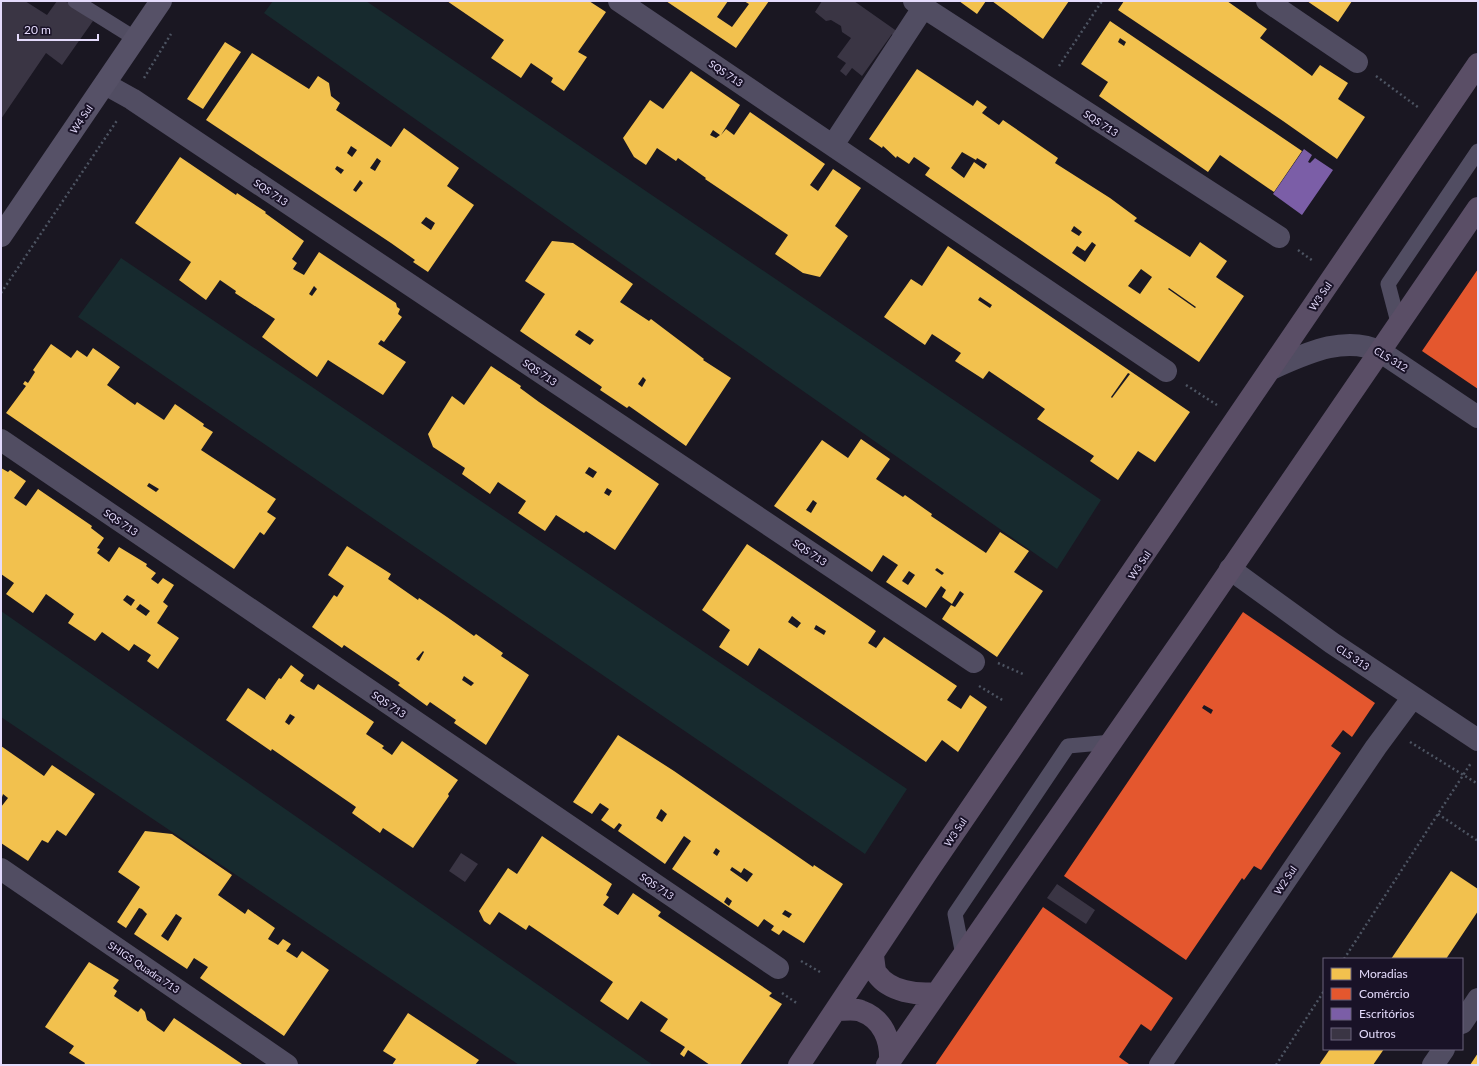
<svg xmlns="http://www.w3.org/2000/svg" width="1479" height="1066" font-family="Lato,sans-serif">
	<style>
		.green { fill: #172a2e }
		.homes { fill: #f2c14e; fill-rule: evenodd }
		.shops { fill: #e4572e; fill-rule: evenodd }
		.offices { fill: #7b5ea7 }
		.building { fill: #3a3544 }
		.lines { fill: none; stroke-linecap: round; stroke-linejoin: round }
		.path { stroke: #4d5462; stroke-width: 2.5; stroke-dasharray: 2 3; stroke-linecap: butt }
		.service { stroke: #514d62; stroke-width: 15 }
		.minor { stroke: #514d62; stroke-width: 22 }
		.tertiary { stroke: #514d62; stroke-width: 22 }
		.secondary { stroke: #565167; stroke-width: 22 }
		.primary { stroke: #5a4e66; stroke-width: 22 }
		.labels { text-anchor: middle; stroke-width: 4; stroke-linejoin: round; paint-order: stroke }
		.street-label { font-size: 10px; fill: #e4dbfc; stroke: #191227 }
	</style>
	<rect width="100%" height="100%" fill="#1a1722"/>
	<path class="green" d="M273,1h93l735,499 -44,69 -793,-556z
		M121,258l786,531 -42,65 -787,-537z
		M1,611l652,454h-134l-518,-348z"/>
	<path class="homes" d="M447,1h142l17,11 -28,40 9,5 -23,34 -13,-9 2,-4 -22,-15 -10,15 -30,-20 13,-18z
		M666,1h62l-11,16 15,10 17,-23 -5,-3h25l-33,47z
		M959,1h27l-9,13z
		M992,1h77l-26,38z
		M1124,1h103l40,28 -7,9 52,38 8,-11 28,18 -10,16 27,18 -28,42 -54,-38 -165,-111z
		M1307,1h45l-14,21z
		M1110,21l192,130 -28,41 -54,-37 -12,17 -109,-76 9,-14 -27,-18zM1120,38l6,4 -2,4 -6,-4z
		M225,42l16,10 -38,57 -16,-10z
		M252,53l57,36 9,-13 11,7 2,13 9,7 -4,7 55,37 13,-19 55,40 -12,18 27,19 -46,67 -15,-10 2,-2 -24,-17 -185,-123zM351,146l6,4 -5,7 -5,-4zM377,158l4,3 -6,10 -5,-3zM337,166l7,4 -3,4 -6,-5zM360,180l3,3 -7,9 -3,-2zM426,217l9,6 -4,7 -10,-7z
		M917,69l56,37 4,-6 10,7 -5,6 17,12 4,-5 55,38 -3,5 55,35 27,20 -3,3 56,36 10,-15 27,19 -11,16 28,19 -45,66 -274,-187 5,-7 -16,-11 -5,7 -12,-8 -1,2 -13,-12 -1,2 -13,-9zM962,152l14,8 1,-2 10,6 -3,5 -10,-7 -10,16 -13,-10zM1074,226l8,6 -3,4 -8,-5zM1092,242l4,3 -11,17 -13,-9 5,-7 8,5zM1141,269l11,8 -12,17 -12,-8zM1169,288l27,19 -1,1 -27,-19z
		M691,71l49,34 -19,30 5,-6 8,6 16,-23 75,52 -15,21 8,6 15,-22 28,19 -26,38 13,10 -28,41 -17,-4 -28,-19 13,-19 -83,-56 1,-1 -28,-20 -2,3 -19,-13 -11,17 -12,-8 -11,-19 27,-38 13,9zM713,130l7,5 -4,3 -6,-3z
		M180,157l56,38 1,-2 29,19 -1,1 39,28 -12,18 5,4 -4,6 11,6 15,-23 77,51 1,4 3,2 -2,5 4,3 -18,25 -3,-2 -3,4 28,18 -23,33 -55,-35 -11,17 -28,-20 -27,-20 13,-18 -40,-26 1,-2 -16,-11 -14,20 -27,-20 12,-18 -56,-39zM314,286l3,3 -5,7 -3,-2z
		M552,241l21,2 60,41 -13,18 29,19 2,-2 53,40 -1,1 28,18 -45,68 -57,-40 -2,2 -27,-18 2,-3 -82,-56 25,-37 -20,-13zM579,330l15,10 -4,5 -15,-10zM643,377l3,3 -4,7 -4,-3z
		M948,246l242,166 -35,50 -17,-11 -20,29 -28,-19 4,-5 -57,-37 8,-10 -56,-38 -6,8 -28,-18 6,-8 -29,-19 -7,11 -41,-28 27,-38 11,7zM980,297l12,8 -2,3 -12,-8zM1128,373l2,1 -18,24 -1,-1z
		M51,344l20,14 6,-8 10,7 6,-9 27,19 -13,18 28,20 2,-3 27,18 11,-16 29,20 -1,2 10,6 -12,18 75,49 -9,13 9,6 -12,17 -4,-3 -26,37 -228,-156 20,-27 -3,-2 2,-3 3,2 7,-11 -2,-2zM149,483l10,6 -3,3 -9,-6z
		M491,366l30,20 -1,2 19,14 120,82 -44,66 -29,-19 -2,2 -28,-18 -11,16 -27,-18 8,-12 -28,-19 -8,12 -28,-20 3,-6 -32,-21 -5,-13 24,-38 12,9zM589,467l8,5 -4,6 -8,-5zM607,488l5,3 -3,5 -5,-3z
		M861,439l29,20 -14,20 27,18 2,-2 27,19 -1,2 55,37 14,-21 29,19 -15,21 29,19 -46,66 -55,-38 9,-14 4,2 9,-13 -4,-3 -8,13 -10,-7 4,-7 -5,-4 -15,22 -40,-26 12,-17 -15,-10 -11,17 -98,-66 48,-66 26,18zM813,500l4,3 -6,10 -5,-3zM937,568l7,5 -2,2 -7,-5zM909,571l6,4 -7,10 -6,-4z
		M1,468l7,4 2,-2 16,11 -12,17 12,8 12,-17 54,37 -1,2 13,10 -7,10 3,1 -3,4 12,9 10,-15 28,17 -1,2 10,7 -5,6 7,5 5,-6 11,7 -11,17 5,4 -11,17 22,15 -21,31 -11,-8 4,-6 -17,-11 -5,7 -27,-19 -7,9 -27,-18 6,-9 -28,-20 -13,19 -27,-19 8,-11 -13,-9zM127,595l8,5 -4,6 -8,-6zM140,604l10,7 -4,5 -10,-7z
		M747,544l129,87 -8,12 8,5 8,-11 73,49 -10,14 14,9 9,-14 17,12 -29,45 -16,-12 -16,22 -167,-114 -11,18 -29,-19 11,-17 -28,-20zM792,616l9,7 -4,5 -9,-6zM816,625l10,6 -2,4 -10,-6z
		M347,546l44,28 -3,5 30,21 1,-2 28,19 27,19 2,-2 27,19 -2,3 28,19 -43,70 -32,-22 2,-3 -26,-18 -3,4 -29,-21 2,-2 -56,-38 -2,3 -30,-21 22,-32 3,2 7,-11 -16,-11zM423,651l1,1 -5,9 -3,-2zM464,676l10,7 -3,3 -9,-6z
		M291,665l13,10 -4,6 7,5 7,4 4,-6 56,38 -8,12 18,12 -2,2 10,7 10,-14 56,39 -10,14 1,2 -36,52 -30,-20 -3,5 -28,-20 4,-6 -84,-58 -1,2 -45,-31 22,-32 18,12 -1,-2 14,-20 2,1zM290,714l5,3 -6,8 -4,-3z
		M618,735l56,36 139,96 1,-2 29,19 -39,59 -21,-13 -4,5 -8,-5 3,-4 -10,-7 -6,8 -86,-58 19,-28 -7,-5 -19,28 -47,-33 4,-6 -3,-2 -5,6 -13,-9 8,-11 -9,-6 -8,11 -19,-12zM661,809l6,5 -5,8 -6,-4zM716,848l4,3 -3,5 -4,-3zM732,867l9,6 3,-5 9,6 -6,8 -17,-12zM727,897l5,4 -3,5 -5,-4zM785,910l7,4 -3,4 -7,-4z
		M1,746l43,30 8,-11 43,29 -29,42 -9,-6 -9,13 -6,-3 -14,21 -27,-18v-36l7,-9 -5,-4 -2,6z
		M145,831l27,3 60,41 -14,20 27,19 3,-5 27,19 -7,11 10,6 5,-6 8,5 -5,7 11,7 5,-7 27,19 -45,66 -84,-58 8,-11 -14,-9 -7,11 -53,-35 13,-20 -5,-5 -3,-1 -13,20 -9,-6 23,-35 -22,-15zM176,914l6,4 -14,23 -7,-5z
		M542,836l70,48 -6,11 3,2 -6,8 15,10 15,-22 28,19 -3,4 114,77 -3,3 13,8 -42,61h-30l-22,-15 -4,7 -4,-3 5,-7 -25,-16 8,-12 -27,-18 -13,19 -28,-19 13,-19 -84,-57 -3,5 -27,-18 -9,13 -6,-4 -5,-10 29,-43 9,6z
		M1451,871l27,18v22l-32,48h-55z
		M89,962l30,18 -6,8 4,3 -3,5 24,16 3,-4 4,4 2,8 17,12 10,-14 68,46 3,1h-161l1,-2 -16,-10 5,-7 -29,-19z
		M408,1013l71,47 -4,5h-83l4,-6 -13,-8z
		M1330,1049h54l-11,16h-54z
		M1478,1053v12h-8z"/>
	<path class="shops" d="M1478,269v120l-56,-38z
		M1243,612l132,91 -23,34 -9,-7 -12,16 10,7 -80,117 -7,-4 -10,14 -2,-2 -56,82 -122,-84zM1204,705l9,5 -2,4 -9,-6z
		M1043,907l130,91 -22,33 -10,-7 -22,33 10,7 -194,1z"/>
	<path class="offices" d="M1304,149l8,6 -4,7 2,1 5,-5 18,12 -31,45 -29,-21z"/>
	<path class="building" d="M1,1h24l22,14 10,-14h8l28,20 -31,44 -16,-12 -45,66z
		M822,1h32l44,31 -3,5 -3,-3 -30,42 -10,-8 -6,8 -6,-5 6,-8 -9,-6 14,-19 -9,-6 -1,-6 -10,-6 -5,1 -11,-9z
		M461,853l17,11 -13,18 -16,-11z
		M1057,884l38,26 -9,14 -39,-26z"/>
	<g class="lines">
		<path class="path" d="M1059,66l43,-65
			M1376,76l43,32
			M144,78l27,-44
			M1298,250l15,11
			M1,293l117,-174
			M1186,385l31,20
			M998,663l25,11
			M979,686l25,15
			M1410,742l68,42
			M1438,814l40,27
			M1344,959l127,-196
			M801,961l19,11
			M782,993l16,11
			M1276,1065l48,-74"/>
		<path class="service" d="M75,1l61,38
			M1399,326l-11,-42 90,-133
			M963,955l-8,-41 113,-168 44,-4"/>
		<path class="minor" d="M619,1l547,370
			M914,1l365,236
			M1267,1l90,61
			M105,84l27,15 842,563
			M833,145l90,-137
			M1,440l777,528
			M1,869l286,196
			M1462,1023l16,-24
			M1433,1065l11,-16"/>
		<path class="tertiary" d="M1271,369c34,-15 74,-35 110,-17l97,65
			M1230,569l102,74 146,97
			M1160,1065l216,-318 37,-50"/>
		<path class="secondary" d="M1,236l160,-235"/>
		<path class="primary" d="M873,956c1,5 1,14 4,18 13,18 40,21 60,19
			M836,1010c8,0 18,-2 25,1 22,8 30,29 29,50
			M799,1065l129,-194 550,-807
			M887,1065l309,-445 282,-412"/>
	</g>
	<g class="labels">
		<g class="street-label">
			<text transform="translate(726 73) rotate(34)" y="4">SQS 713</text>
			<text transform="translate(81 119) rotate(-56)" y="4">W4 Sul</text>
			<text transform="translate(1101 123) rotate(33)" y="4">SQS 713</text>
			<text transform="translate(271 192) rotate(34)" y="4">SQS 713</text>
			<text transform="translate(1320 296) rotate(-56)" y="4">W3 Sul</text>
			<text transform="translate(1391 359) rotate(31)" y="4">CLS 312</text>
			<text transform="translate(540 372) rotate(34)" y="4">SQS 713</text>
			<text transform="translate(121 522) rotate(34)" y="4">SQS 713</text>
			<text transform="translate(810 552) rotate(34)" y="4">SQS 713</text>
			<text transform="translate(1139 565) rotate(-56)" y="4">W3 Sul</text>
			<text transform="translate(1353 657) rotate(34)" y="4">CLS 313</text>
			<text transform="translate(389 704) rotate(34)" y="4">SQS 713</text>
			<text transform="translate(955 832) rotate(-56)" y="4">W3 Sul</text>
			<text transform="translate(1285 880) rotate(-56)" y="4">W2 Sul</text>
			<text transform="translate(657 886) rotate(34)" y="4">SQS 713</text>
			<text transform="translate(144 967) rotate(34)" y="4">SHIGS Quadra 713</text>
		</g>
	</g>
	<rect width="1479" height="1066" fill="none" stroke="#e4dbfc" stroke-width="4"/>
	<rect x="1323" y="958" width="140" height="92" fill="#191227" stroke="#6a627c"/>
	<rect x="1331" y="968" width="20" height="12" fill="#f2c14e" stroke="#6a627c"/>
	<text x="1359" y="978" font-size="12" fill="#e4dbfc">Moradias</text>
	<rect x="1331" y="988" width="20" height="12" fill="#e4572e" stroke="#6a627c"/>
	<text x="1359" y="998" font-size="12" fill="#e4dbfc">Comércio</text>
	<rect x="1331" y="1008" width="20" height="12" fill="#7b5ea7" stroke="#6a627c"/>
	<text x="1359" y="1018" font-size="12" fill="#e4dbfc">Escritórios</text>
	<rect x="1331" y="1028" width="20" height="12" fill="#3a3544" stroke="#6a627c"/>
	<text x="1359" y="1038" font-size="12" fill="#e4dbfc">Outros</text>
	<path d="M18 34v6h80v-6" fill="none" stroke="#e4dbfc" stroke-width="2"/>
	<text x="24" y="34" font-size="12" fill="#e4dbfc" stroke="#191227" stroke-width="3" paint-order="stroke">20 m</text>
</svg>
